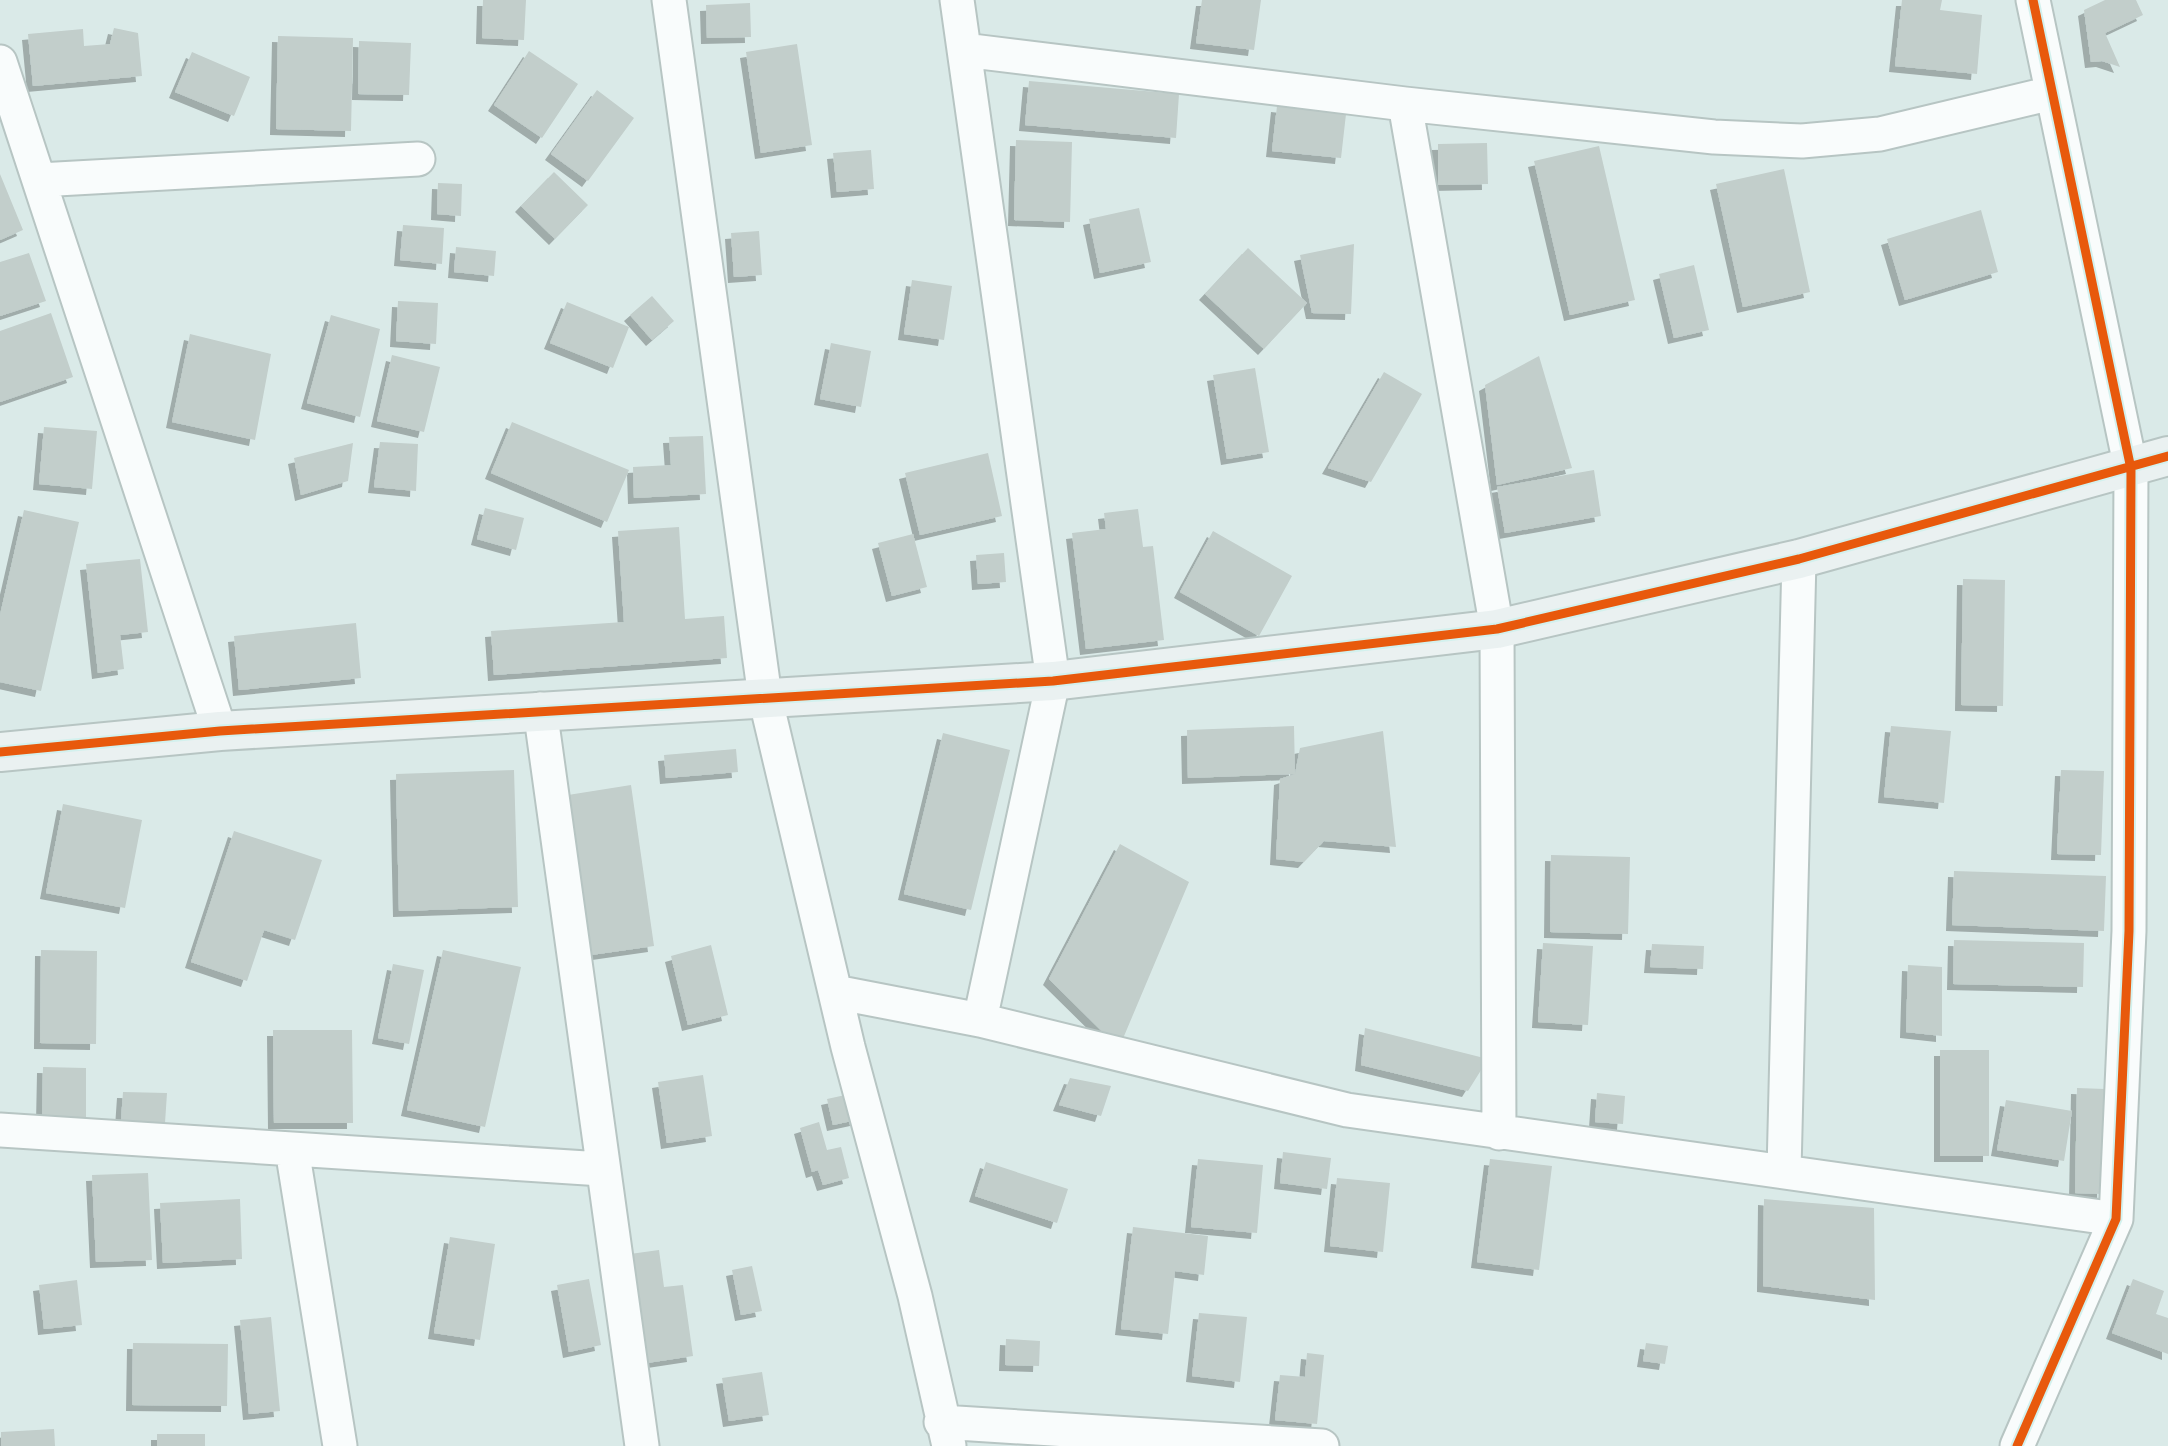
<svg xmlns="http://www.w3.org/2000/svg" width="2168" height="1446" font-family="Rubik,sans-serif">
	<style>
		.building { fill: #c2cecb; filter: url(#shadow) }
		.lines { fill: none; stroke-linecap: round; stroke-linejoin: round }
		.street-casing { stroke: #b7c5c3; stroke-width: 37 }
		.secondary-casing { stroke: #b7c5c3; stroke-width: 42 }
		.street { stroke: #f9fcfc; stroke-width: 33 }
		.secondary { stroke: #eaf1f1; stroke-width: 38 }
		.cycleway-casing { stroke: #d3f1ee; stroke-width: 13 }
		.cycleway { stroke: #e8590c; stroke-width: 9 }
	</style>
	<defs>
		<filter id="shadow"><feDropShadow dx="-6" dy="6" stdDeviation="0" flood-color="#0004"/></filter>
	</defs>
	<rect width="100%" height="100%" fill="#daeae8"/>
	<path class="building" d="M483,0h43l-2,40 -42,-2z
		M1202,0h59l-7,50 -58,-7z
		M1902,0h40l-2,10 42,5 -5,59 -82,-8z
		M2105,0h31l7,15 -38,18 15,34 -18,-6 -11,1 -7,-52z
		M750,3l1,34 -44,1 -1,-33z
		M114,28l24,5 4,43 -109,10 -5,-52 55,-5 1,17 26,-2z
		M278,36l75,2 -2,93 -75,-2z
		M359,41l52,2 -2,52 -51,-1z
		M797,44l15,101 -51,8 -15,-101z
		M529,51l49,33 -36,54 -48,-33z
		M192,52l58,25 -16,39 -59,-24z
		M1029,81l150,13 -3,44 -151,-13z
		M597,90l37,28 -46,63 -37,-27z
		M1277,106l69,8 -5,44 -69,-7z
		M1016,140l56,2 -2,80 -56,-2z
		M1487,143l1,41 -50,1v-41z
		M1599,146l36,154 -65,15 -36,-154z
		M871,150l3,39 -37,3 -4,-39z
		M1784,169l26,123 -67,15 -27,-123z
		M554,172l34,33 -33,34 -34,-33z
		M0,174l23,56 -23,10z
		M438,183l24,1 -1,32 -24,-2z
		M1139,208l12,54 -51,11 -11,-54z
		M1981,210l17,62 -93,28 -18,-61z
		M403,225l41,3 -2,36 -42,-4z
		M759,231l3,44 -28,2 -3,-44z
		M1354,244l-3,70 -39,-1 -12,-58z
		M456,247l40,4 -2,25 -40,-4z
		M1248,248l59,55 -43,46 -59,-55z
		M29,253l17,48 -46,15v-54z
		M1694,265l15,65 -35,8 -15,-64z
		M912,280l40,6 -8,54 -40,-6z
		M652,296l22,25 -22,19 -22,-25z
		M398,301l40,2 -2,41 -40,-3z
		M567,302l62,25 -16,41 -63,-25z
		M51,313l22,64 -73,25v-71z
		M331,315l49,14 -20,88 -53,-14z
		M190,334l81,20 -16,86 -83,-18z
		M831,343l40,8 -10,56 -41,-8z
		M392,355l48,12 -16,65 -47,-11z
		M1539,356l33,112 -75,17 -12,-100z
		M1255,368l14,84 -42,7 -14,-84z
		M1384,372l38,22 -51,88 -43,-14z
		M512,422l117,48 -22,52 -116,-49z
		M44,427l53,4 -5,58 -53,-5z
		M703,436l3,58 -72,4 -1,-31 38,-2 -2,-28z
		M380,442l38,2 -2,47 -42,-4z
		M353,443l-5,38 -47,14 -7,-37z
		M988,453l14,63 -82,19 -15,-62z
		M1594,470l7,46 -96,17 -8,-46z
		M485,508l39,10 -8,32 -39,-11z
		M1138,509l5,38 10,-1 11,94 -78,9 -14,-116 34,-4 -2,-16z
		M24,510l55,12 -38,169 -41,-9v-67z
		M679,527l6,92 39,-3 3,42 -233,17 -3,-44 133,-9 -6,-91z
		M1213,531l79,45 -33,60 -79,-44z
		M913,534l14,53 -35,9 -14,-53z
		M1004,553l2,29 -28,2 -2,-29z
		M140,559l8,73 -28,3 4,34 -26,4 -12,-109z
		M1963,579l42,1 -2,126 -42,-1z
		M356,623l5,55 -122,12 -5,-54z
		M1294,726l1,48 -107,4 -1,-48z
		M1891,726l60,5 -7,72 -60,-6z
		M1383,731l13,116 -72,-6 -20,21 -28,-3 4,-80 15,-5 5,-26z
		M943,733l67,17 -39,160 -67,-16z
		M736,749l2,23 -72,6 -2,-23z
		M514,770l4,137 -119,4 -3,-137z
		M2061,770l43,1 -3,84 -44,-1z
		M631,785l23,161 -63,9 -23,-160z
		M63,804l79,16 -17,88 -79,-15z
		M234,831l88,29 -27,80 -31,-10 -17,51 -56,-19z
		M1120,844l69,38 -70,166 -70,-69z
		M1551,855l79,2 -2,77 -78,-2z
		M1954,871l152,5 -2,55 -152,-6z
		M1954,940l130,3 -1,44 -130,-3z
		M1543,943l50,3 -5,79 -50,-3z
		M1652,944l52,2 -1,23 -53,-2z
		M711,945l17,70 -40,10 -17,-69z
		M41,950l56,1 -1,93 -56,-1z
		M443,950l78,17 -36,160 -78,-17z
		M393,964l31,6 -15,74 -31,-6z
		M1908,965l34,2v69l-36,-4z
		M1365,1028l123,31 -20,32 -107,-26z
		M273,1030h79l1,93h-79z
		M1940,1050h49v106h-49z
		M43,1067l43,1v49h-44z
		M703,1075l9,61 -45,7 -9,-61z
		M1070,1078l41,8 -10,30 -42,-11z
		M2077,1088l28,1 -2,105 -28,-1z
		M123,1092l44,1 -2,30 -44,-2z
		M1597,1093l28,3 -2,28 -28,-2z
		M850,1094l6,26 -23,5 -6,-26z
		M2006,1100l66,11 -8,50 -67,-11z
		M819,1122l8,28 14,-3 8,31 -26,7 -5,-15 -6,2 -12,-44z
		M1283,1152l48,6 -4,31 -47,-6z
		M1198,1159l65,6 -6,68 -66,-6z
		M1490,1159l62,7 -13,104 -62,-8z
		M986,1162l82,27 -11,34 -82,-27z
		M148,1173l4,87 -56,2 -4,-87z
		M1337,1178l53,5 -7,69 -53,-6z
		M240,1199l2,60 -79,4 -3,-60z
		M1764,1199l110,9 1,92 -112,-14z
		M1133,1227l75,9 -4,39 -29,-4 -7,63 -47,-5z
		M450,1237l45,7 -15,96 -46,-7z
		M659,1250l5,37 19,-2 10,71 -46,7 -17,-109z
		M752,1266l10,45 -21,4 -9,-45z
		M589,1279l12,66 -32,7 -12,-67z
		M2133,1279l31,12 -8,23 12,4v36l-56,-21z
		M77,1280l5,45 -38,4 -5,-44z
		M1199,1313l48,4 -7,65 -48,-6z
		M271,1317l9,94 -31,3 -9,-94z
		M1006,1339l34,2 -1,25 -34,-1z
		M133,1343l95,1 -1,62 -95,-1z
		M1646,1343l22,3 -3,18 -22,-3z
		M1307,1353l17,2 -7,69 -42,-4 5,-45 25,2z
		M762,1372l7,43 -40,6 -7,-43z
		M54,1429l1,17h-54v-14z
		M157,1434h48v12h-48z"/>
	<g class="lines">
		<defs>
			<path id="street" d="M669,0l96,697 83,350 67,249 34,150
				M957,0l96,681 -73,339
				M964,50l441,54 309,33 88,4 78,-7 172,-41
				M0,62l220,669
				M1405,104l92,525 2,504
				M39,180l379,-21
				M540,709l102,737
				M835,992l145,28 367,90 769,109
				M0,1130l602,39
				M292,1149l48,297
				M1784,1171l15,-612
				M941,1422l381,24
				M2017,1446l99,-227 13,-288 2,-462 -98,-469"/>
			<path id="secondary" d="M0,752l220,-21 833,-50 444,-52 302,-70 369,-103"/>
		</defs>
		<use href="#street" class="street-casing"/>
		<use href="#secondary" class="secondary-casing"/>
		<use href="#street" class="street"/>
		<use href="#secondary" class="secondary"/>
		<defs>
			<path id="cycleway" d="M0,752l220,-21 833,-50 444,-52 302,-70 369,-103
				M2017,1446l99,-227 13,-288 2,-462 -98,-469"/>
		</defs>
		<use href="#cycleway" class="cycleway-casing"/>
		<use href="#cycleway" class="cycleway"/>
	</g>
</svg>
